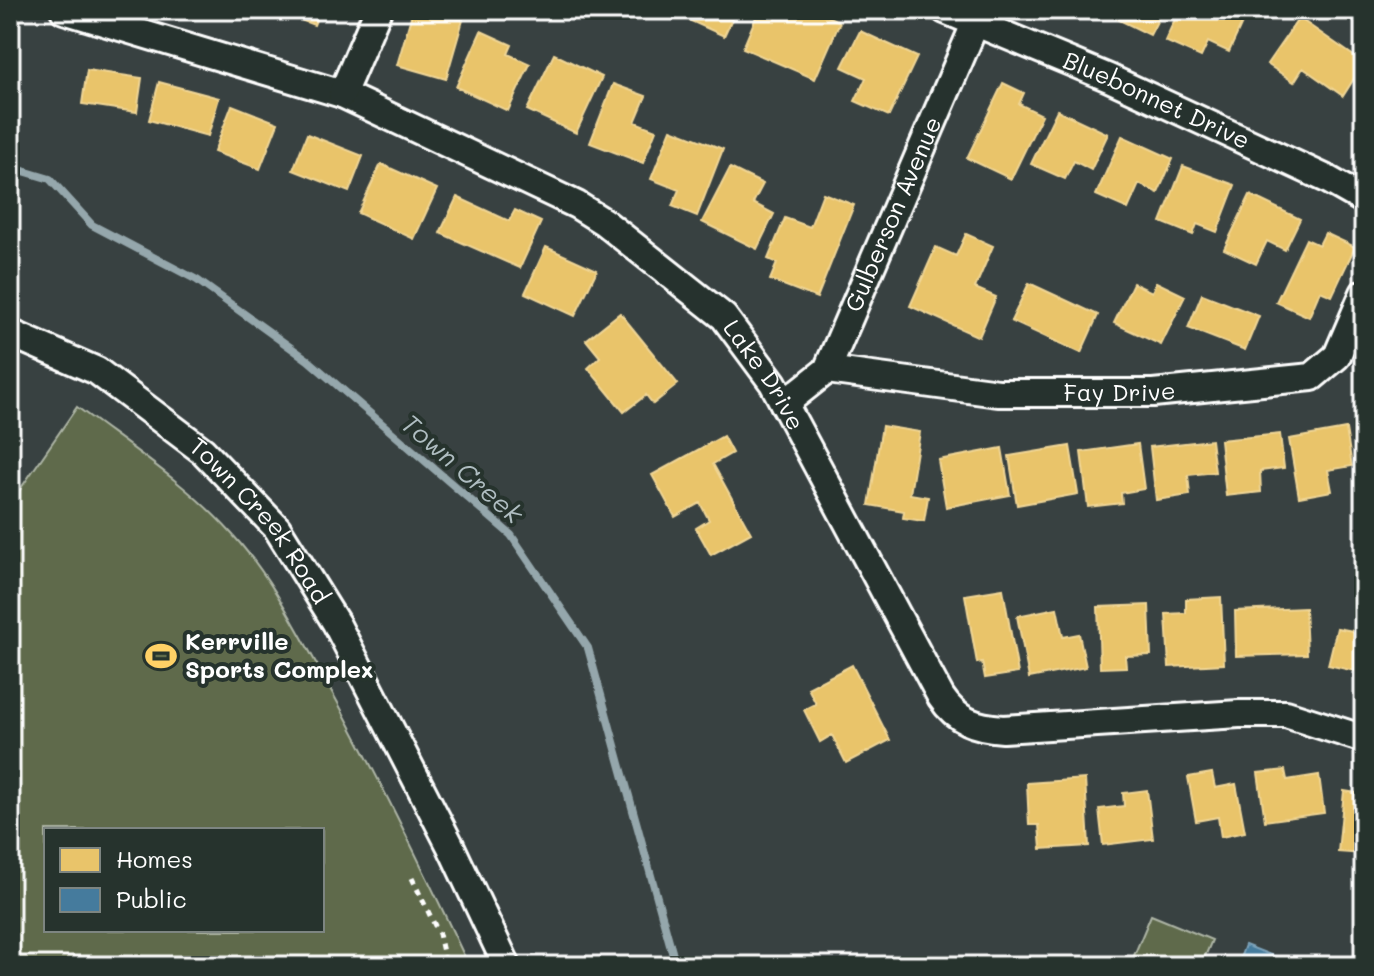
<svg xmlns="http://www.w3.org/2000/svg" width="1374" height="976" font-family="Mali,sans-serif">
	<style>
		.green { fill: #5e6b4c; stroke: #aeb5a6; stroke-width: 2; fill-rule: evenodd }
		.homes { fill: #e9c46a; stroke: #f0d697; stroke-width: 2 }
		.public { fill: #457b9d; stroke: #7da3ba; stroke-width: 2 }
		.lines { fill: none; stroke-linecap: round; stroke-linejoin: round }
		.stream { stroke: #95a7ac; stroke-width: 8 }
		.minor-casing { stroke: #fff; stroke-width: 32 }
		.path { stroke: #fff; stroke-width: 5; stroke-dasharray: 6 6; stroke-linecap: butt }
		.minor { stroke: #26332d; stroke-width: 26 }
		.labels { text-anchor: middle; stroke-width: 8; stroke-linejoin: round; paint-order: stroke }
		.street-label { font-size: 24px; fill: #fff; stroke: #26332d }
		.poi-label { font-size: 24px; font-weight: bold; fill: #fff; stroke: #26332d; text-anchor: start }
		.water-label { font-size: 26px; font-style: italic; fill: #afbdc1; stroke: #26332d }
	</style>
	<rect width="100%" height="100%" fill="#384141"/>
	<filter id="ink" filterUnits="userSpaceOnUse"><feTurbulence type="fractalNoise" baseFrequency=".0125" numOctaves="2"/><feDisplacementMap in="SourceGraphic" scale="16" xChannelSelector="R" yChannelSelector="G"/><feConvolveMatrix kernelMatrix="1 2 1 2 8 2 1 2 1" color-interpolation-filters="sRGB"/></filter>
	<g filter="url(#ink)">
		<path class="green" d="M77,407c53,40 110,77 155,127 40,44 66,97 95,149 51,92 97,187 142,283h-459v-462zM46,830h276v100h-276z
			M1151,915l61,25 -11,26h-49l-19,-8z"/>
		<path class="homes" d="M274,10h46l-6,15z
			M413,10h38l-2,6 14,4 -17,59 -49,-14z
			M667,10h69l-12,26z
			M759,10h55l26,12 -25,57 -72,-31z
			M1099,10h64l-13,25z
			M1179,10h69l-19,42 -21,-10 -7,15 -36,-16z
			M1299,18l65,45 -21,33 -40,-28 -9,14 -27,-18z
			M481,31l31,14 -4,9 22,10 -22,47 -52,-24z
			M860,31l57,26 -28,59 -34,-15 11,-23 -24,-11z
			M554,54l48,23 -26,56 -49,-23z
			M87,70l55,8 -5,34 -55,-8z
			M159,82l60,16 -11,38 -59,-16z
			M1003,83l21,10 -5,11 23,11 -31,64 -44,-21z
			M613,84l33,12 -11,26 21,8 -13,33 -53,-20z
			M232,105l46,18 -18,46 -46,-17z
			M1057,110l51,24 -17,36 -17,-9 -9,18 -34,-15z
			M671,129l52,20 -26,67 -25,-10 7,-16 -28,-11z
			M307,134l56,22 -14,36 -56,-22z
			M1122,136l51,23 -15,34 -19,-9 -11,25 -32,-14z
			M381,164l56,25 -23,50 -56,-26z
			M1183,166l52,19 -18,47 -20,-8 -4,11 -32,-13z
			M730,168l33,16 -10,19 21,11 -17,35 -55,-27z
			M823,193l31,12 -37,93 -47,-18 7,-17 -9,-4 17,-41 25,9z
			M1250,195l50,24 -15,31 -18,-9 -11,23 -32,-15z
			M457,197l52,24 6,-11 26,12 -21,46 -80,-35z
			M1325,233l30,14 -23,49 -12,-5 -11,26 -33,-15 30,-63 13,6z
			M966,234l27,12 -18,42 21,9 -17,40 -69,-31 26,-59 20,9z
			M546,247l51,23 -22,46 -50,-23z
			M1156,282l29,14 -24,49 -47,-22 19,-40 19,9z
			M1029,283l69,32 -17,38 -70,-32z
			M1202,294l57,22 -14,34 -57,-22z
			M620,313l58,71 -25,20 -7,-9 -22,17 -36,-44 12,-11 -14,-17z
			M882,426l38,6 -10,62 18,3 -4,24 -21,-3 1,-7 -35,-6z
			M1346,429l6,37 -24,4 4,21 -33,6 -10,-58z
			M1280,434l4,34 -24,3 1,21 -35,4 -6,-56z
			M723,436l9,17 -19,11 38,69 -40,22 -15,-27 13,-8 -9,-17 -25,14 -23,-42z
			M1211,440l4,32 -27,3 2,20 -34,5 -6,-53z
			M1138,444l6,45 -23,4 1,10 -34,4 -7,-55z
			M1070,446l8,48 -61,11 -8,-49z
			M1002,448l8,47 -64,12 -8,-47z
			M1003,589l15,84 -33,5 -3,-16 -5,1 -12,-68z
			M1221,597l3,67 -55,3 -3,-53 20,-1v-14z
			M1149,605l2,50 -26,1 1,11 -26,1 -2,-61z
			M1364,606v67l-36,-8 9,-37 21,4z
			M1057,608l6,29 16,-3 7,33 -57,11 -12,-62z
			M1305,608l2,46 -71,2 -1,-45z
			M852,665l38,75 -44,23 -14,-28 -12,7 -16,-32 12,-6 -8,-16z
			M1285,770l2,10 32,-5 5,38 -59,8 -7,-48z
			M1212,773l3,15 21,-4 9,48 -24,5 -3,-20 -22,4 -8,-44z
			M1085,779l4,67 -48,3 -2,-24h-10l-2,-42z
			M1147,790l6,49 -50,6 -4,-36 25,-3 -1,-13z
			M1344,791l20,3v60l-26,-2z"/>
		<path class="public" d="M1245,945l54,21h-62z"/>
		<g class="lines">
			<path class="stream" d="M10,167l40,12 42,46 105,55 111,80 203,175 77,113 88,318"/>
			<defs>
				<g id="minor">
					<path id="s1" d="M64,10l278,84 235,111 27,17 120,95 49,66 168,314c16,24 34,30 62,32l236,-15h47l78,25"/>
					<path id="s2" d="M945,10l164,68 218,101 37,21"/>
					<path d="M342,94l36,-84"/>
					<path id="s3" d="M10,333l87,38 106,80 74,77 59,95 114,222 57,121"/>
					<path id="s4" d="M827,370l171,23h155l159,-16 25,-21 27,-63"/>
					<path id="s5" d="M784,404l43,-34 154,-360"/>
				</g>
			</defs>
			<use href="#minor" class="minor-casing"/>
			<path class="path" d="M412,878l27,56 7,32"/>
			<use href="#minor" class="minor"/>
		</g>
	</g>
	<defs>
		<symbol id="stadium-bare" viewBox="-9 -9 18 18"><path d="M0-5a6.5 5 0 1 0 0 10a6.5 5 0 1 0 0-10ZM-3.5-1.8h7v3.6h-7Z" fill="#ffd166" stroke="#26332d" stroke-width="2.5" paint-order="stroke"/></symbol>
	</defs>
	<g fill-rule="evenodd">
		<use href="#stadium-bare" x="139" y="634" width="44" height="44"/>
	</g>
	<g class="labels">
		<g class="street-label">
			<text dy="8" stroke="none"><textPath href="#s2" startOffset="230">Bluebonnet Drive</textPath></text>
			<text dy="8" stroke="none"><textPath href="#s5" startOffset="224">Gulberson Avenue</textPath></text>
			<text dy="8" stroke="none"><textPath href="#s1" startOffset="806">Lake Drive</textPath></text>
			<text dy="8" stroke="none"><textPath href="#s4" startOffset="294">Fay Drive</textPath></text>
			<text dy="8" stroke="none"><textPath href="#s3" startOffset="318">Town Creek Road</textPath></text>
		</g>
		<g class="poi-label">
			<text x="185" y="650">Kerrville<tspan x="185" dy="28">Sports Complex</tspan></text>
		</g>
		<g class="water-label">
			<text transform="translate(462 469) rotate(41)" y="9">Town Creek</text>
		</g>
	</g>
	<rect width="1374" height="976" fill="none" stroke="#26332d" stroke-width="40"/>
	<rect x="20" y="20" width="1334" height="936" fill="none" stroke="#fff" stroke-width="3" filter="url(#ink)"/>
	<rect x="44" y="828" width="280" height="104" fill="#26332d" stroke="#7d8581" stroke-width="2"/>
	<rect x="60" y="848" width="40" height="24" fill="#e9c46a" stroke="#7d8581" stroke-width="2"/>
	<text x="116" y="868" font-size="24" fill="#ffffff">Homes</text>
	<rect x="60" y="888" width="40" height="24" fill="#457b9d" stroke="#7d8581" stroke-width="2"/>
	<text x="116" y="908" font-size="24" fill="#ffffff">Public</text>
</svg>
